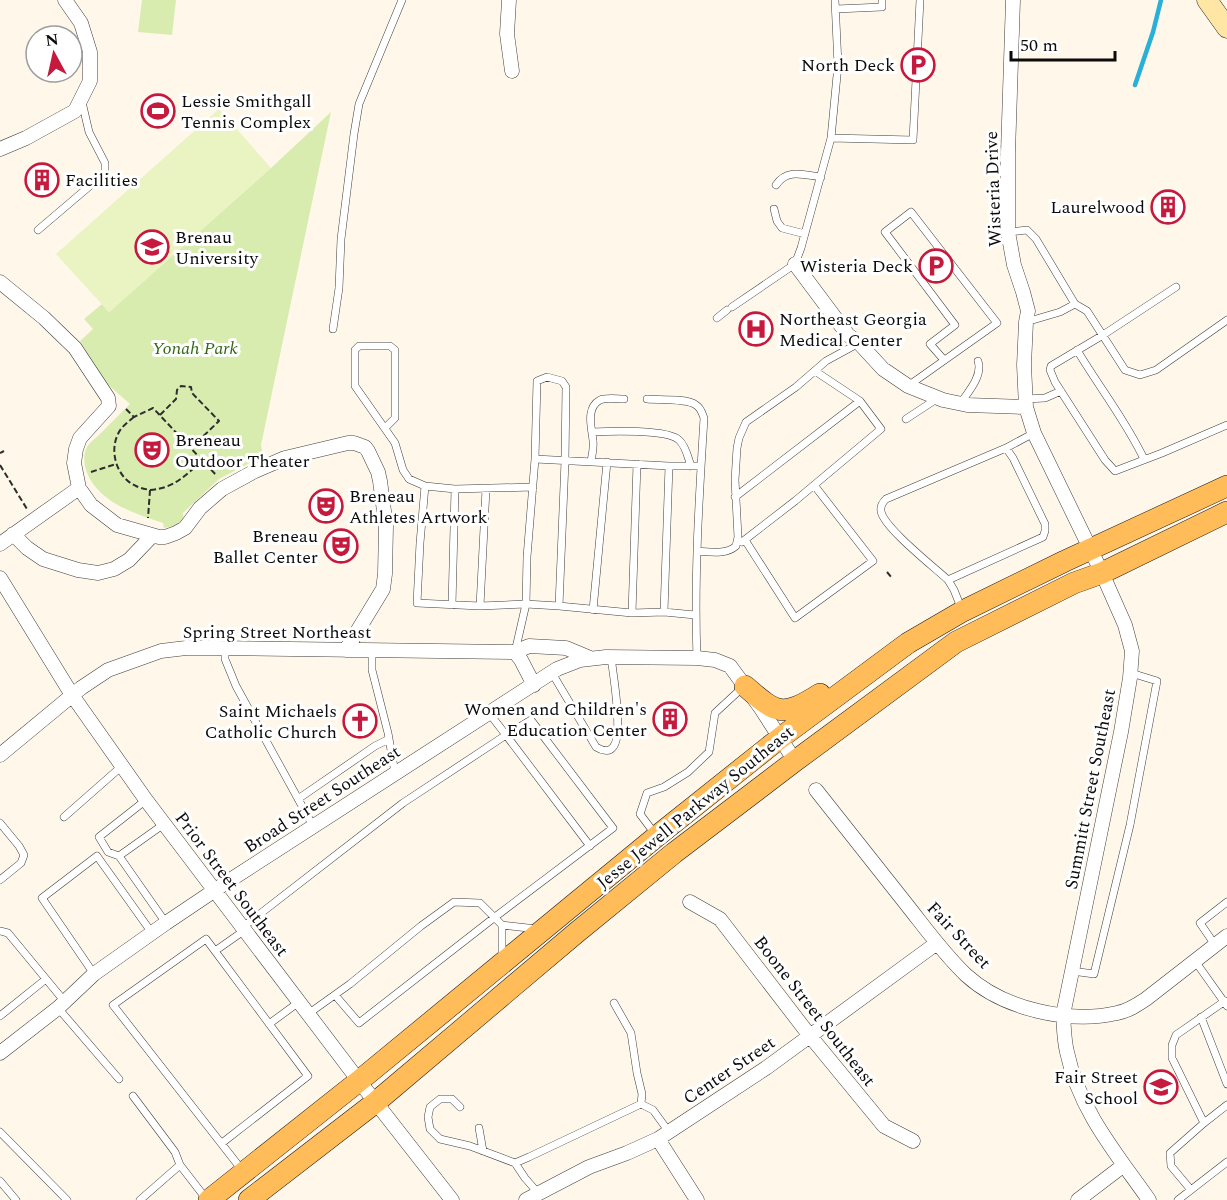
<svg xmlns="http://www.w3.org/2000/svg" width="1227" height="1200" font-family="Spectral,serif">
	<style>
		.green { fill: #d9ecb0 }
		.pitch { fill: #eaf3c2 }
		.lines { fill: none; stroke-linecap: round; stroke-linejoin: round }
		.stream { stroke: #2aafd8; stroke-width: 4.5 }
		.service-casing { stroke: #3e3e3e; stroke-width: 8 }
		.minor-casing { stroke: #3e3e3e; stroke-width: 15 }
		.secondary-casing { stroke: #2d2d2d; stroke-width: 21 }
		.primary-casing { stroke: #1c1c1c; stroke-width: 22 }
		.path { stroke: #2d2d2d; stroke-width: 2; stroke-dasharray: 6 3; stroke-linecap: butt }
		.service { stroke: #fff; stroke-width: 7 }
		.minor { stroke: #fff; stroke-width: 14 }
		.secondary { stroke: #ffe6a4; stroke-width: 20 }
		.primary { stroke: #ffbc59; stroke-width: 21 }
		.labels { text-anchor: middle; stroke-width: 6; stroke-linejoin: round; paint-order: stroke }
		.poi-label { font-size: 18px; fill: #0b0b0b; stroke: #fff; text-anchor: end }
		.street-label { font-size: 18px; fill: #0b0b0b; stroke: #fff }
		.park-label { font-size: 18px; font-style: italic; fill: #346717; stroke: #fff }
	</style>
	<rect width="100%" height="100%" fill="#fff7e9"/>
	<path class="green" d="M142,0h34l-4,35 -34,-3z
		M331,112l-70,333 2,11 -44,23 -36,34 1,11 -20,4 -1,-5c-30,-10 -66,-21 -77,-53 -2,-7 -3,-16 1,-23 3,-5 9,-9 13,-13 10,-10 20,-20 30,-30l-24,-21 -26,-42 13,-12 -9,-10 18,-15 7,8 162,-144z"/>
	<path class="pitch" d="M219,109l52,59 -162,144 -53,-58z"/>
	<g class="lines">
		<path class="stream" d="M1135,85l18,-53 8,-32"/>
		<defs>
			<path id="service" d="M836,9l46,-2v-7
				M831,138l82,2 7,-140
				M776,185c11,-17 28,-10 45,-8
				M774,209l3,12 5,7 23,6
				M38,230l67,-57v-10l-16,-31 -7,-30
				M1008,232l19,-2 9,9 39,65
				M1176,287l-73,48 -52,31 -1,4 5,12 50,78 10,11 47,-18 65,-28
				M732,307l63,-43 6,-16 30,-110 7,-73 -3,-65
				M717,318l10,-8
				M1026,322l34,-10 15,-8 12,7 38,59 15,5 16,-5 71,-50
				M333,329l6,-41 2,-49 13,-105 5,-30 43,-104
				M1077,350c22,37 49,71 67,109
				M908,386l89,-63 -86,-111 -26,20 70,93 -25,19 14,16
				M647,399c12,1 40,-1 49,6 5,3 6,8 8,13 -5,80 -10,160 -7,240
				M1026,399l19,-1 16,-7
				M960,404c8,-12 23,-28 18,-43
				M906,419l32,-21
				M385,428l10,-10v-68l-5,-4h-31l-4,4v36l40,57 8,27 6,9 16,7 30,3 78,-2
				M592,432c17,-1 76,-3 87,8 7,6 9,18 12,26
				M535,459l134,7h32
				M591,461c1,-6 3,-13 2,-20 -1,-12 -8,-33 7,-41 6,-3 17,-1 24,-1
				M425,486l-5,57 -3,60 63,3 46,-2 33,2 73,7 32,-1 31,3
				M735,497l125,-96 -45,-30
				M745,540l50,78 78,-57 -59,-76
				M742,542l53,-41 86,-72 -21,-28
				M697,551c13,1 29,4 39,-5l2,-9 -3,-57 2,-32 2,-10 7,-16 50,-35 30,-26 33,-18
				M948,580l95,-43 2,-6v-7l-32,-66 -7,-10
				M452,605l3,-116
				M480,606l6,-117
				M593,610l14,-148
				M962,610l-8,-20 -6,-10c-14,-13 -65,-53 -67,-69 -1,-5 2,-9 5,-12l120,-51 28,-15
				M664,612l5,-146
				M632,613l5,-149
				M225,648v11l11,27 77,140
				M372,651v19l16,63 7,40
				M515,652l11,-48 1,-47 8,-98 2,-78 10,-4 15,4 4,6 -1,74 -6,145
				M552,673l44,74c5,3 13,6 17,0 11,-12 0,-73 -2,-90
				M298,799l77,-53 14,-7
				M64,817l58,-51
				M0,823l19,23 5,9 -3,8 -21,17
				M164,824l-45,32 47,67
				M655,834l-15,-20 7,-21 17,-6 24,-15 21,-20 6,-39 27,-25
				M119,856l-11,-4 -9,-15 47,-37
				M243,927l160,-124 103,-68 84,111
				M0,931l8,2 57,69
				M1215,945l-15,-22 27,-21
				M215,951l30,-21
				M502,957v-32l35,4
				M1195,961l32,45
				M1072,971l22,3 36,-149 27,-144 -26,-8
				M94,974l-52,-76 55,-42 55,77
				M335,995l24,28 136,-106 118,-89 -82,-108 -25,15 -17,-22
				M614,1003l17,30 6,40 5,21 -1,10
				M58,1008l61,71
				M308,1014l42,-30 71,-58 33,-24 26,1 22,22
				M0,1016l46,-37
				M1201,1017l26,67
				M269,1024l30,-22
				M133,1096l42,56 5,13 27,35
				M460,1107l-8,-8h-12l-10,8 -2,10 2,12 10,10 30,7 45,17
				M1204,1123l23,-18
				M479,1128l4,23
				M0,1132l67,68
				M222,1143l86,-67 -102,-137 -93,66 129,165
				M0,1181l16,19
				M1191,1190l-20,-24 -1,-13 34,-30 -32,-65v-13l4,-10 49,-34
				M538,1193l-13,-15 -10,-15 14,-6 112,-53 12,6 16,22
				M140,1200l40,-35
				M1178,1200l49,-38"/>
			<path id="minor" d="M509,0l-2,34 5,37
				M1013,0l-5,153v79l6,33 9,27 5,19 -2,11 -2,43 2,42 8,26 68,140 23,52 7,26 -2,27 -9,54 -58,283c1,12 1,25 4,37 12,58 49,101 82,148
				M0,149l26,-11 49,-27 15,-30v-29l-9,-29 -16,-23
				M795,264l53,71 11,8 24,26 25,17 35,14 24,5 59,2
				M0,282l44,36 31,30 33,50 1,8 -29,32 -4,11 -2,14 5,25 12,17 26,20 42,12h6l11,-4 9,-5 15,-20 22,-19 33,-18 30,-13 63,-15h6l11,4 3,4 10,21 2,9 6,45 -1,48 -2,15 -37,61
				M13,534l14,14 16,11 35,11 20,3 16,-4 15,-9 23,-24
				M0,544l79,-56
				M0,578l72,117 74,105 213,281 93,119
				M515,652l6,8 13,25
				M0,755l81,-67 27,-18 53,-19 25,-3h30l299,4 14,-6 37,2 24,10
				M816,790c30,38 61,77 91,115 19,24 37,49 59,70 37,34 103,49 151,38 11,-2 20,-8 29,-14l81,-63
				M690,902l30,17 90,117 74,90 29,15
				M0,1053l58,-45 36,-34 72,-51 58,-39 333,-215 23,-9 26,-3 91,1 18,2 15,6 30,41 35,54
				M658,1139l39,61
				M526,1200l63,-33 38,-14 31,-14 108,-71 171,-125
				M1078,1200l46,-35"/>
			<path id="secondary" d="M1207,0l20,28"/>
			<path id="primary" d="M745,686c32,28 37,32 75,8
				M209,1200l150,-119 298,-245 123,-98 128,-95 55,-32 102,-50 162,-75
				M249,1200l127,-98 200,-169 98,-80 121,-92 161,-119 118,-59 28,-10 125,-61"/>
		</defs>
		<use href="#service" class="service-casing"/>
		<use href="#minor" class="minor-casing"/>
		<use href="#secondary" class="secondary-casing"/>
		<use href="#primary" class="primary-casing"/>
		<path class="path" d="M126,409l8,8 19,-9 64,68
			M160,415l16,-16 1,-9 4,-4 10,1 1,6 27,28 -28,27
			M134,417c-6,5 -13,10 -16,17 -9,18 -1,44 18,52 4,2 9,3 14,4l-2,28
			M0,453l4,-2
			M0,465l27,44
			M91,472l25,-8
			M150,490c25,-2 34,-14 52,-29
			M887,572l5,6"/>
		<use href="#service" class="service"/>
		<use href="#minor" class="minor"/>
		<use href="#secondary" class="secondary"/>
		<use href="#primary" class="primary"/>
	</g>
	<defs>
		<symbol id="parking-ring" viewBox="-11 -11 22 22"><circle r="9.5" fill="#fff" stroke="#c5193d" stroke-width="1.5"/><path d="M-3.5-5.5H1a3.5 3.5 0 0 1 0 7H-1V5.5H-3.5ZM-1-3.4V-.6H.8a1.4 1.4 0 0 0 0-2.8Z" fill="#c5193d"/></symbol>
		<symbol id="stadium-ring" viewBox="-11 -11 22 22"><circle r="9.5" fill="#fff" stroke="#c5193d" stroke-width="1.5"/><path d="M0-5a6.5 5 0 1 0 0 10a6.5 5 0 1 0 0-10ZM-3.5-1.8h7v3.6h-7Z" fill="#c5193d"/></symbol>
		<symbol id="building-ring" viewBox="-11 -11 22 22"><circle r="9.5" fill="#fff" stroke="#c5193d" stroke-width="1.5"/><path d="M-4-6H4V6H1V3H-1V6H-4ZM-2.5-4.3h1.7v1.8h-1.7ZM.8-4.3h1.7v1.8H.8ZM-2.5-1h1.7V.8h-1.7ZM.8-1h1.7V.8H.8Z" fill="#c5193d"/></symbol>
		<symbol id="university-ring" viewBox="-11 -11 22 22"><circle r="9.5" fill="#fff" stroke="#c5193d" stroke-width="1.5"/><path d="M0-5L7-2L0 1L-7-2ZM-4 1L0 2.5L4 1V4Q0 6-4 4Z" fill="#c5193d"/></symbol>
		<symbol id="hospital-ring" viewBox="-11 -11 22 22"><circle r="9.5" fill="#fff" stroke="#c5193d" stroke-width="1.5"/><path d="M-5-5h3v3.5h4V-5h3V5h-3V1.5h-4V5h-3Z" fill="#c5193d"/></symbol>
		<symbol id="theatre-ring" viewBox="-11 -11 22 22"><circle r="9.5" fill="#fff" stroke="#c5193d" stroke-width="1.5"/><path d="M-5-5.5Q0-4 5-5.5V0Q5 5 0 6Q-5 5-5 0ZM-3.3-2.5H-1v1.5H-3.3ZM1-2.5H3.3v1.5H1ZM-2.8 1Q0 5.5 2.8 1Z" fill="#c5193d"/></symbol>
		<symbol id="church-ring" viewBox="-11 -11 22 22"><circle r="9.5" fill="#fff" stroke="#c5193d" stroke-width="1.5"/><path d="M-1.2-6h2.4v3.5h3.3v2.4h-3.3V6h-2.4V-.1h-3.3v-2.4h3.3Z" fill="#c5193d"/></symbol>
		<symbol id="school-ring" viewBox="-11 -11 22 22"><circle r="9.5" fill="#fff" stroke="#c5193d" stroke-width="1.5"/><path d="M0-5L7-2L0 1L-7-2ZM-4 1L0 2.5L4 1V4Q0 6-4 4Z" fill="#c5193d"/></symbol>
	</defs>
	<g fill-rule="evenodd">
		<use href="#parking-ring" x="899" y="46" width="38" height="38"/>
		<use href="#stadium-ring" x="139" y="92" width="38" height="38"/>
		<use href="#building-ring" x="23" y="161" width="38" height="38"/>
		<use href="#building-ring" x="1149" y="188" width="38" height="38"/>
		<use href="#university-ring" x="133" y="228" width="38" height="38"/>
		<use href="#parking-ring" x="917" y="247" width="38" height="38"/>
		<use href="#hospital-ring" x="737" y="310" width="38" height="38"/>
		<use href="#theatre-ring" x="133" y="431" width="38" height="38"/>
		<use href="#theatre-ring" x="307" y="487" width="38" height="38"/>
		<use href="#theatre-ring" x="322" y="527" width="38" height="38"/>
		<use href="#building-ring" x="651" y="700" width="38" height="38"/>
		<use href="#church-ring" x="341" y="702" width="38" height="38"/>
		<use href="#school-ring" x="1142" y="1068" width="38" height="38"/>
	</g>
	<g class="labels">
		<g class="poi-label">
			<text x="895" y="71">North Deck</text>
			<text x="181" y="107" text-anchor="start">Lessie Smithgall<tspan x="181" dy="21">Tennis Complex</tspan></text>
			<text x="65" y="186" text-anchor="start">Facilities</text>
			<text x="1145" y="213">Laurelwood</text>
			<text x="175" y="243" text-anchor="start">Brenau<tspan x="175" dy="21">University</tspan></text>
			<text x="913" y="272">Wisteria Deck</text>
			<text x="779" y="325" text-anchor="start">Northeast Georgia<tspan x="779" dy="21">Medical Center</tspan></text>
			<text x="175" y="446" text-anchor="start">Breneau<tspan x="175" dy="21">Outdoor Theater</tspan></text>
			<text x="349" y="502" text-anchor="start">Breneau<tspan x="349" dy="21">Athletes Artwork</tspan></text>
			<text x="318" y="542">Breneau<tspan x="318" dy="21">Ballet Center</tspan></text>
			<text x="647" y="715">Women and Children's<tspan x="647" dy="21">Education Center</tspan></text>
			<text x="337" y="717">Saint Michaels<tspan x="337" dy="21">Catholic Church</tspan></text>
			<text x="1138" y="1083">Fair Street<tspan x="1138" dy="21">School</tspan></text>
		</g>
		<g class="street-label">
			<text transform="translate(993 189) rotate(-92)" y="6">Wisteria Drive</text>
			<text x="277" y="638">Spring Street Northeast</text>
			<text transform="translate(1090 789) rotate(-79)" y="6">Summitt Street Southeast</text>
			<text transform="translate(322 799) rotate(-33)" y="6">Broad Street Southeast</text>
			<text transform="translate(695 807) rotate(-39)" y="6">Jesse Jewell Parkway Southeast</text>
			<text transform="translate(232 884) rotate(53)" y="6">Prior Street Southeast</text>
			<text transform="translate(959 935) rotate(47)" y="6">Fair Street</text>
			<text transform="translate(815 1011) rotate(52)" y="6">Boone Street Southeast</text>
			<text transform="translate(729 1070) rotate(-34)" y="6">Center Street</text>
		</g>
		<g class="park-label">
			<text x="195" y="354">Yonah Park</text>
		</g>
	</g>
	<g transform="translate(54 54) rotate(352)"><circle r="28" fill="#ffffff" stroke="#9d9d9d" stroke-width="1.5"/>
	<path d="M0-4.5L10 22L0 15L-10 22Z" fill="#c5193d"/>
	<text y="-9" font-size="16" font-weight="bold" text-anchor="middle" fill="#0b0b0b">N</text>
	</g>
	<path d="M1011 51v9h104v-9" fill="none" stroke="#0b0b0b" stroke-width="3"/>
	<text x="1020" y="51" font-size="18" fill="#0b0b0b" stroke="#ffffff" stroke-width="4.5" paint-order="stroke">50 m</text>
</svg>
